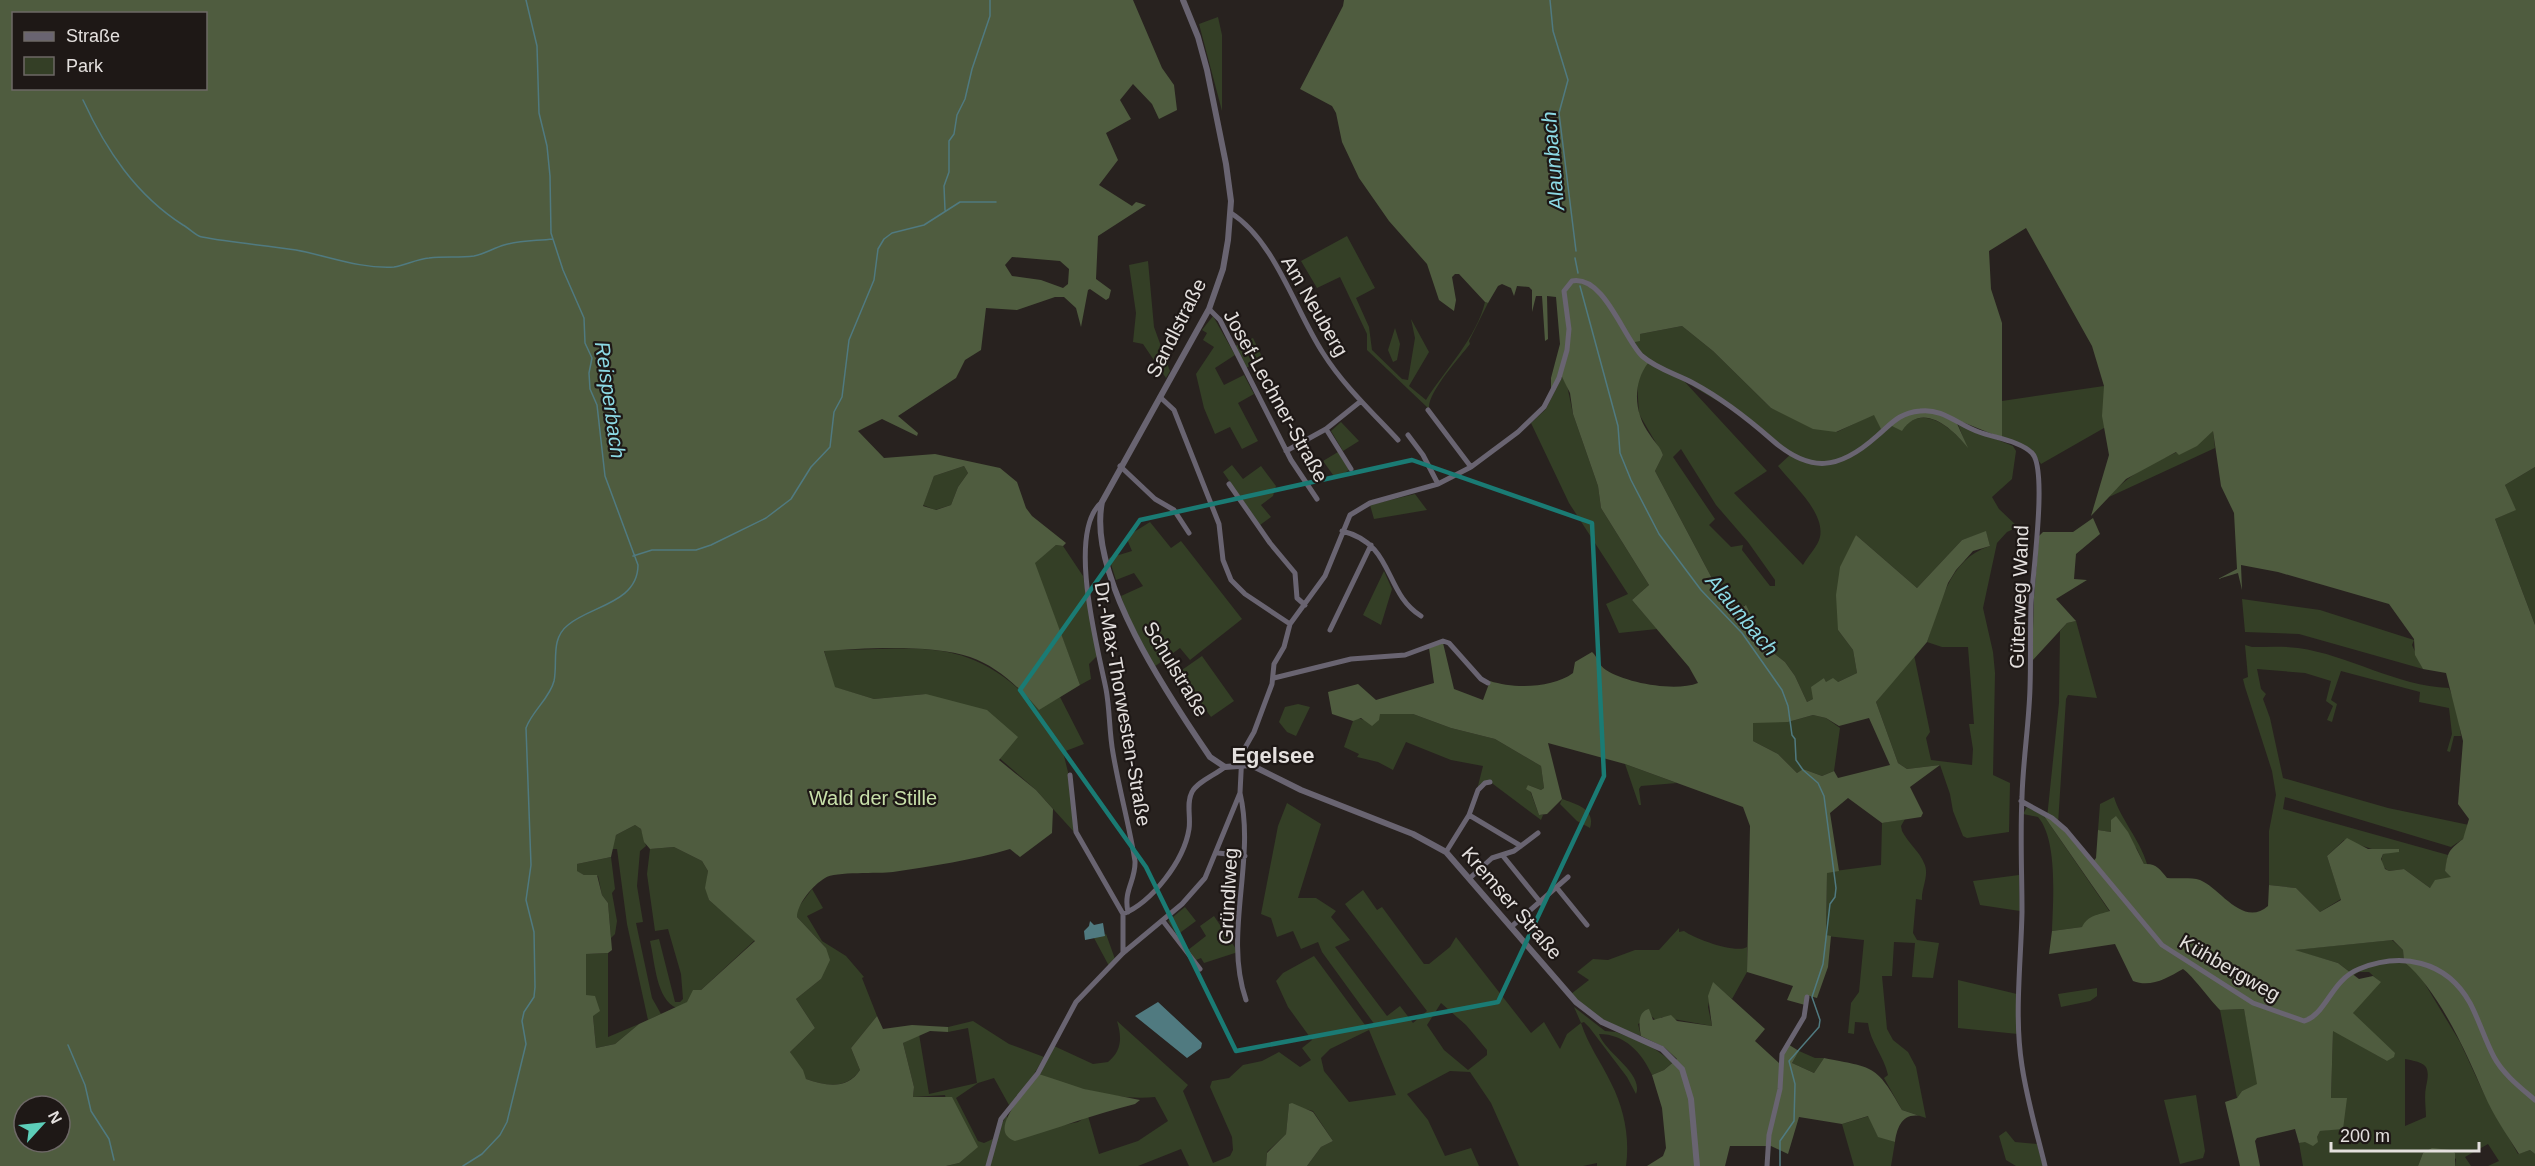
<svg xmlns="http://www.w3.org/2000/svg" width="2535" height="1166" font-family="Arial,sans-serif">
	<style>
		.green { fill: #343f26; fill-rule: evenodd }
		.forest { fill: #4f5c3f; fill-rule: evenodd }
		.water { fill: #507a80 }
		.lines { fill: none; stroke-linecap: round; stroke-linejoin: round }
		.stream { stroke: #507a80; stroke-width: 1.5 }
		.minor { stroke: #696471; stroke-width: 5 }
		.tertiary { stroke: #696471; stroke-width: 6 }
		.marked { fill: none; stroke: #1a7b74; stroke-width: 4.5; stroke-linejoin: round }
		.labels { text-anchor: middle; stroke-width: 4.5; stroke-linejoin: round; paint-order: stroke }
		.street-label { font-size: 20px; fill: #e4e0de; stroke: #1e1816 }
		.park-label { font-size: 20px; fill: #c8e0aa; stroke: #1e1816 }
		.water-label { font-size: 21px; font-style: italic; fill: #8cd9e4; stroke: #1e1816 }
		.quarter-label { font-size: 22px; font-weight: bold; fill: #e4e0de; stroke: #1e1816 }
	</style>
	<rect width="100%" height="100%" fill="#28221f"/>
	<path class="green" d="M1218,17l4,18v76l-23,-87z
		M1347,236l28,52 -19,10 13,29 3,23 30,29 6,1 7,-42 -4,-19 18,33 -20,34 17,14c19,-30 51,-63 59,-98l3,1 -19,38 1,3c-10,13 -43,49 -41,65l-62,-59v-16l-27,-57 -23,11 -16,-27z
		M1148,261l6,66 16,44 -4,7 -23,-34 -10,-2 3,-29 -7,-48z
		M1213,316l22,39 -20,13 9,17 20,-10 10,19 -16,9 20,38 -16,8 -12,-22 -15,7 -11,-26 -8,-34 18,-27 -11,-7 4,-7 -5,-3z
		M1682,326l31,25 58,57 66,24 37,-18 28,16c19,-27 48,-4 64,15l-8,-21 55,22 3,5 -4,28 -20,18 7,12 19,18 -11,5 -10,11 -14,65 10,44 2,21 -2,102 17,8 -1,49 -42,6 -4,-2 -10,-25 -3,-17 -10,-29 -33,4 -9,-6 -22,-61 38,-47 16,77 -4,6 5,22 41,5 1,-16 -4,-25h5l-6,-77h-26l-15,-5c13,-36 21,-83 63,-96l-4,-14 -24,8 -45,48 -61,-53 -18,95 15,20 4,23 -19,9h-12l-2,-4 -11,21 -6,3 -12,-26 -10,-14 -18,-14 -22,-43 -6,5 -24,-26 -60,-113 8,-16 -24,-41 -2,-32 5,-10 -12,-29 10,-9zM1684,381l52,31 54,43 -12,11c14,18 47,46 42,71 -2,9 -12,19 -17,28l-69,-72 33,-22zM1681,449l35,56 32,37 27,38v6h-5l-28,-36 1,-5 -12,2 -22,-22 6,-6 -42,-62z
		M1395,328l5,16 -3,16 -4,2 -5,-12z
		M1253,338l10,21 -17,9 -11,-22z
		M1562,377l5,8 6,29 25,72 3,22 48,77 -17,15 25,29 -38,4 -13,-29 22,-10 -59,-91 -38,-80 15,-14z
		M2104,386v42l-63,36 -10,-15 -29,-11v-37z
		M1341,422l18,19 -16,10 -12,-20z
		M2213,430l2,18 -106,49c18,-22 42,-33 68,-45 14,-6 26,-10 36,-22z
		M1338,452l11,18 -13,9 -13,-18z
		M1232,465l11,14 18,-13 15,20 -3,10 -12,9 10,12 -11,8 -37,-53z
		M964,466l4,7 -10,14 -7,18 -16,5 -12,-5 11,-29z
		M2535,467v158l-40,-106 20,-9 -10,-25z
		M1415,494l12,16 -53,9 -4,-14z
		M1150,522l21,26 10,-7 61,78 -52,41 -10,-12 -26,19 -25,-47 -8,-24 22,-10 -9,-13 -18,7 -7,-22 23,-7 -6,-14z
		M1056,545l7,1 20,30 14,80 -8,8 2,15 -11,6 -46,-122z
		M1384,571l8,18 -11,36 -18,-10z
		M2242,599l78,11 94,30 -2,5 11,24 -124,-35 -54,-2z
		M2076,621l21,77 -29,-3 -2,4 -8,125 -11,-6 12,-115 1,-72 7,-8z
		M2245,645l7,2c15,0 31,-1 46,1 51,7 98,38 151,40l8,20 4,28h-7l-4,16 -3,-1 5,-17 -3,-26 -30,-6 1,-10 -79,-21 -10,29 6,4 -5,18 -5,-2 6,-14 -7,-5 5,-20 -26,-8 -48,-4 4,20 5,5 -3,5 7,19 13,60 105,30 81,17 -6,14 -12,8 -166,-50 -2,12 165,46 -3,16 7,6 -22,11 -26,-19 -15,2c-7,-4 -9,-9 -6,-17l17,-4h-25l-31,-10 -17,16 14,43 -21,13 -24,-24 -27,-3v-54l7,-36 -4,-24 -27,-84 -2,-8 5,-2z
		M824,650c95,1 144,-18 215,59l21,-12 24,47 -21,8 6,24 5,56 -38,-42 -110,-96 -52,5 -40,-12z
		M1202,656l32,45 -23,16 -32,-45z
		M1298,704l12,3 -14,29 -9,-4 -8,-10 6,-15z
		M1380,714h33l38,14 44,11 46,27 3,22 -3,2 -13,-5 11,30h4l-2,5 -52,-39 -9,3 -3,6 6,-24 -32,-6 -45,-18 -13,28 -15,-8 -21,-5 2,-3 -15,-7 9,-26 3,-3 9,2z
		M1813,715l13,3 14,10 -6,43 -12,5 -19,-7 -6,4 -19,-19 -25,-13v-19h35z
		M1625,764l52,19 -36,3 -2,3 2,16h-2z
		M2114,797c6,21 26,43 33,67h-3l-7,-15 -26,-29v12l-13,-2 2,-26z
		M1562,799c14,5 34,10 28,29l-13,-7 -17,-17z
		M1287,803l34,21 -23,74h18l20,13 -5,6 19,23 -15,7 52,69 13,-10 13,17 14,-12 -82,-107 18,-14 14,20 5,-3 42,57h5l21,-17 6,-10 75,96 13,-11 16,27 7,-15 14,-11 -7,-16 31,24 11,1 33,13 24,17 -9,8 -12,5c-10,-22 -27,-41 -53,-41 6,19 45,39 37,60l-9,-17 -38,-50 -5,-5 -3,1c7,22 20,39 30,60 13,25 19,55 15,83h-29v-3l-14,3h-64l-28,-63 -21,-31 -20,-1 -43,23 21,26 17,36 26,-8 8,18h-172l14,-19 12,-6 -20,-30 -24,-6 -3,29 -19,18 -1,14h-77l-8,-17 -43,17h-148l10,-39 7,-13 1,23 70,-15 10,-6 11,38 39,-13 30,-20 -13,-24c-37,4 -81,-9 -116,-23l15,-28 39,18 15,-2c14,-11 14,-25 9,-41l71,64 -5,6 30,72 17,-7 3,-6 -1,-13 -22,-50 2,-6 17,-3 14,-13 19,-4 17,-9 21,15 11,-7 -9,-12 10,-8 -24,-33 -12,-26 7,-8 31,-17 54,73 7,-4 -53,-73 -4,-10 -17,7 -8,-18 -16,6 -6,-19 -10,-4 17,-88zM1441,1003l25,22 21,25v5l-19,15 -24,-20 -17,-25zM1369,1030l27,65 -47,7 -25,-31 -3,-13 9,-9z
		M2027,807l17,9 66,96 -28,15 -30,4c1,-30 6,-91 -14,-114l-15,-3z
		M1905,819l-4,7 1,5c6,12 18,21 22,32 6,12 -3,25 -2,37l-6,-1 -3,34 4,7 22,3 -6,35 -21,-1 3,-34 -21,-1 -2,34h-10l5,53 6,11 15,12 8,15 10,51 -24,-8 -18,-32 4,-3c-4,-19 -18,-33 -20,-52l-13,-1 -1,12 -6,-1 3,-30 8,-11 5,-52 -38,-4 1,-64 54,-7 1,-42z
		M635,825l6,4 5,17 -6,5 -3,35 6,36 -7,1 16,75 9,16 -13,6 -21,-96 -10,-75h-6l5,-14z
		M674,847l28,14 6,10 -2,17 3,12 46,40 -67,62 -11,6c-21,-8 -22,-46 -27,-67l9,-2 16,63h5l3,-3 -2,-25 -13,-45 -13,2 -8,-57 3,-25z
		M611,857l4,32 -3,4 5,28 -2,13 -4,4 -3,-35 -6,-8 -4,-19 -14,-1 -8,-4 1,-7z
		M2019,875l1,36 -40,-6 -7,-24z
		M812,889l11,19 -16,8 15,25 24,15 18,21 -2,1 15,38 -26,32 9,22c-14,20 -34,16 -54,9l-16,-27 25,-24 -19,-29 25,-20 5,-31 -29,-31v-8z
		M1185,907l11,14 -19,14 -9,-14z
		M1214,916l24,36 -34,11 -3,-5 -5,2 -8,-10 18,-14 -6,-10z
		M1679,928v4l5,-1c11,8 52,23 63,16v25l-15,27 -19,-16 -5,24 4,19 -50,-9 -5,4 -6,-5 -13,8 3,12 -38,-15 -32,-27 18,-14 -12,-8 16,-13 15,1 27,-10h24z
		M1106,934l9,25 -6,7 -15,-28z
		M2392,940l11,10 1,12 15,12 41,68 25,54 33,58 12,-4 5,4v12h-47l11,-5 -11,-17 -23,13 6,9h-16l1,-7c-13,-10 -17,-11 -33,-6l-5,13h-115l-4,-23 18,-6 3,-6 23,-3 -12,-30 2,-68 54,31 -35,-49 28,-30 -11,-10h-10l-5,3 -16,-12 -45,-13zM2405,1059c21,4 26,6 21,28 -2,10 0,21 0,30l-21,9z
		M608,953v84l31,-13 -24,20 -19,4 -3,-32 -7,-20v-42z
		M1958,980l59,14 1,40 -60,-6z
		M2097,988v8l-7,5 -29,6 -3,-13z
		M2244,1009l14,70 -1,6 -15,6 -5,7 -17,-88z
		M973,1021l36,23 35,13 -18,31 -17,17 -15,-27 -16,5 -22,15 22,43 6,2 9,-4 -7,27h-40l13,-3 -14,-68 -32,2 1,-10 -11,-44 16,-9 10,60 48,-11 -9,-55 -20,4v-5z
		M1799,1051l16,7h9l-10,15 -22,-10z
		M2196,1095l9,56 -2,7 -23,6 -16,-64z
		M1869,1116l9,20 17,6 -4,24h-37l-12,-42z
		M2006,1131l9,11 22,2 6,22h-27l-10,-6 -7,-24z"/>
	<path class="forest" d="M0,0h1133l29,68 12,17 3,25 -18,9 -7,-15 -19,-20 -13,16 11,19 -25,14 12,27 -19,25 33,21 4,-4 10,3 -48,31 -2,43 15,11 -2,8 -3,2 -16,-11 -2,1 -7,37 -5,-19 -12,-11h-9l-38,13 -31,-2 -5,42 -16,10 -9,18 -58,38 20,17 -1,3 -35,-17 -24,12 26,27 51,-4 65,14 17,14 9,26 6,8 34,27 -3,3 -7,-1 -21,18 45,122 -41,25c-18,-21 -42,-44 -69,-53 -36,-13 -107,-9 -146,-6l11,36 39,12 52,-5 61,16 31,27 -19,23 37,30 17,19 -1,24 -32,24 -10,-8c-37,11 -78,17 -117,23 -14,2 -58,-1 -68,6 -12,7 -28,26 -28,39l29,31 4,12 -9,19 -25,20 19,29 -25,24 13,18 3,9c20,7 41,11 54,-9l-9,-22 26,-32 6,13 29,-4 36,2v5l-18,-1 -27,12 11,44 -1,10h39l26,50 -19,16 -13,3h-946zM14,14h192v74h-192zM1012,257l48,4 9,8 -1,15 -5,4 -22,-8 -29,-4 -7,-11zM964,466l4,7 -10,14 -7,18 -15,5 -13,-4 11,-30zM635,825l6,4 3,13 6,7 24,-2 28,14 6,10 -3,17 4,12 46,41 -54,49h-8l-6,12 -48,22 -24,20 -19,4 -3,-32 7,-5 -5,-15 -9,-1v-41l22,-1 4,-3 -4,-47 -6,-8 -5,-20h-13l-7,-4v-7l34,-7 5,-22zM24,1106h36v36h-36z
		M1344,0h1191v467l-30,18 11,25 -21,9 40,106v529l-5,-4 -11,4c-12,-19 -26,-39 -35,-60 -17,-40 -46,-105 -80,-132l-1,-12 -10,-10 -98,10 43,13 21,16 14,-3 8,6 -28,31 42,40 -1,4 -7,4 -54,-30 -2,67h16l-4,31 -23,2 -3,6 1,5 -5,4 -8,-4 -6,1 -4,-14 -38,9 -2,3 5,25h-20l-15,-64 12,-4 5,-7 15,-7 -13,-75 -24,1c-11,-11 -27,-34 -37,-41 -16,9 -32,19 -50,12l-18,-37 -66,10 3,-23 30,-4c6,-12 16,-12 28,-16l-66,-95 14,8 34,39 4,-5 2,-28 13,2v-12l5,-4 12,16 16,32c12,-1 16,5 23,14 9,1 24,-1 33,2 20,8 43,48 68,26l1,-21 27,3 24,24 21,-12 -14,-44 20,-18 21,11h31v3l-16,2 -2,5 4,10 4,2 15,-2 26,19 5,-8 16,-3 -6,-6c3,-20 3,-20 18,-32l6,-20 -11,-15 5,-63 -17,-68 -23,-4 -8,-14 -1,-16 -25,-35 -111,-32 -37,-7 1,25 -4,-17 -20,6 19,-10 -3,-56 -13,-27 -8,-55 -16,15 -18,9 -3,-3 -50,27 -35,37 18,-61 -7,-39 2,-30 -12,-40 -66,-118 -37,23 2,38 11,34v115l-47,-19 13,29c-16,-20 -46,-47 -66,-17l-12,-6 -7,8 -9,-18 -38,17 -23,-3 -42,-21 -58,-57 -31,-25 -42,8v7l-10,2 18,20c-16,21 -14,51 2,72 5,8 10,11 13,20l-8,16 60,113 24,25 7,-4 21,43 18,14 10,14 12,26 6,-3 -2,-12 13,-9 2,4 7,-4 5,4 19,-9 -4,-23 -15,-20 -2,-35 4,-28 16,-32 61,53 45,-48 24,-9 4,15 -17,5 -17,19 -8,13 -21,59 -51,60 22,61 9,6 33,-4 -30,22 13,26 -2,4 -39,6 -34,-25 -18,15 9,58 -12,2 -1,62 5,1 -3,31 -11,31 -11,-3 -1,10 -18,-5 6,-14 -46,-14 3,-146 -7,-19 -118,-43 -77,-21 14,56 -15,15 -8,1 -8,-23 -5,-3 2,-4 13,5 3,-2 -3,-22 -46,-27 -44,-11 -38,-14h-33l-1,6 -7,6 -11,-8 -8,3 -21,-7 -4,-22 30,-8 18,16 58,-17 -5,-35 14,-5 11,46 29,11 7,-19c24,8 63,7 83,-8l2,-11 17,-10c6,5 6,13 14,18 20,13 69,22 92,13l-9,-16 -57,-67 17,-15 -48,-77 -3,-22 -25,-72 -3,-21 -8,-16 -4,-1 -7,14v-12l9,-34 -4,-47 -9,-1 1,43 -3,2 -3,-45h-6l-4,16v-22l-3,-3 -12,-1 -3,10 -3,-8 -9,-4 -4,2 -10,17 -3,-1 -26,-28h-4l-3,3 4,23 -2,11 -15,-11 -12,-36 -38,-43 -30,-43 -17,-36 -6,-29 -4,-7 -32,-17 43,-83zM1813,715l13,3 13,8 30,-8 21,47 -52,13 -4,-7 -12,5 -19,-7 -6,4 -19,-19 -25,-13v-18l35,-1z
		M2093,518l7,16 -24,20 -2,25 13,1 -31,19 20,22 -9,2 -35,38 2,-64 5,-61 4,-4h30z
		M1713,982l52,47 -10,12 24,22 7,-20 13,8 -7,12 22,10 10,-15c50,10 52,6 78,52l18,6c-18,-3 -23,12 -25,26l-17,-5 -10,-21 -26,8 -43,-7 -11,37 -17,-8h-41l-5,20h-78l16,-10 3,-8 -4,-40 -10,-33 12,-5 13,-11 -13,-12 -23,-11c-2,-10 -4,-24 8,-27l4,11 18,-5 6,6 35,5 -4,-30z
		M1039,1074l45,15 56,11 -5,4c-40,10 -79,25 -120,37 -31,-10 16,-54 24,-67z
		M1292,1103l21,9 20,29 -12,6 -14,19h-41l1,-13 19,-19 3,-30z
		M2432,1148l18,2 5,3v13h-37l5,-13z"/>
	<path class="water" d="M1090,921l4,4 9,-2 2,13 -20,4 -1,-9 5,-5z
		M1158,1002l44,41 -1,5 -14,10 -52,-42z"/>
	<g class="lines">
		<path class="stream" d="M1550,0l3,31 15,49 -9,33 17,138
			M83,100c23,50 53,95 100,125 6,3 13,11 19,12 31,6 63,8 94,13 32,6 64,19 98,17 12,-2 23,-8 35,-9 15,-2 30,0 45,-2 10,-2 20,-8 30,-11 16,-5 32,-4 49,-6
			M945,210l-1,-24 5,-14v-31l5,-7 3,-19 8,-16 7,-30 18,-53v-16
			M1575,258l3,15
			M1580,286l38,140 2,27 11,27 28,54 42,56 41,43 40,57 6,16 4,29 3,4 1,21 7,10 15,13 6,13 12,92 -1,9 -5,7 -7,60 -11,33 8,23 -1,7 -30,34 6,23 -1,37 -14,20v25
			M633,556l19,-6h44l15,-5 55,-27 25,-19 20,-32 19,-20 4,-35 8,-15 7,-57 25,-60 4,-31 6,-10 8,-6 32,-8 36,-23h36
			M68,1045l17,40 6,26 18,28 5,21
			M463,1166l19,-12 18,-19 7,-13 19,-78 -4,-23 2,-9 10,-15 1,-10 -1,-55 -8,-32 5,-35 -5,-137c6,-17 24,-30 28,-47 4,-19 -4,-42 14,-56 22,-19 70,-22 70,-60l-33,-89 -8,-71 -7,-16 -1,-16 3,-15 -7,-15 -1,-25 -21,-48 -12,-37 -1,-57 -3,-30 -8,-33 -2,-67 -11,-46"/>
		<path class="minor" d="M1231,213c44,28 64,97 92,140 20,32 49,59 75,87
			M1209,309l11,11 71,140 26,39
			M1160,397l14,13 45,114 4,36 8,20 14,14 45,30
			M1428,410l43,57
			M1326,429l25,40
			M1408,435l15,20 15,29
			M1286,451l40,-22 35,-28
			M1120,466l35,33 19,11 15,23
			M1229,484l41,59 25,30 2,25 8,7
			M1102,502c-36,29 -4,147 4,187 4,21 3,42 7,64 6,36 16,71 22,108 1,20 -12,29 -7,51
			M1342,531c53,13 41,61 79,85
			M1330,630l41,-85
			M1274,678l77,-19 54,-4 38,-14 6,2 32,36 7,4
			M1070,775l6,57 47,82v39
			M1240,793c16,68 -17,141 6,207
			M2021,801l31,17 14,12 96,115 91,58 51,18c22,-6 27,-41 55,-52 42,-17 87,-9 111,34 9,17 15,37 24,54 9,17 27,31 41,43
			M1469,815l52,31
			M1446,852l23,-37 9,-25 7,-7 5,-1
			M1218,853l27,3
			M1503,856l38,47
			M1471,877l21,-19 22,-7 24,-18
			M1557,888l30,37
			M1123,914c29,-12 61,-53 66,-85 2,-12 -3,-26 3,-37 5,-10 23,-17 33,-25
			M1163,921l37,48
			M1511,927l57,-50
			M988,1166l13,-47 37,-46 38,-71 47,-49 59,-49 23,-26 35,-85 2,-40 12,-21 18,-48 2,-20 10,-17 6,-23 35,-48 25,-61 20,-12 68,-19 33,-17 47,-35 26,-25 15,-29 8,-28 2,-21 -5,-38 8,-10c32,-6 51,56 70,75 15,13 34,18 51,27 28,15 54,35 78,56 39,35 68,31 106,-3 15,-13 22,-23 43,-25 23,-3 38,14 59,21 16,6 41,9 53,21 16,16 0,125 -1,152 -1,27 0,55 -1,83 -1,36 -7,72 -8,109 -2,38 0,77 0,115 -1,51 -8,104 0,154 5,34 15,67 23,100
			M1767,1166l2,-31 11,-46 2,-35 22,-37 3,-20"/>
		<path class="tertiary" d="M1183,0l15,37 9,33 19,94 5,37 -3,39 -5,29 -14,40 -107,193c-15,74 67,195 108,255l15,10 26,-2 50,25 112,44 33,18 130,150 26,20 60,27 20,20 9,30 6,67"/>
	</g>
	<path class="marked" d="M1412,460l180,63 12,253 -106,226 -262,49 -90,-184 -126,-177 120,-170z"/>
	<g class="labels">
		<g class="street-label">
			<text transform="translate(1315 306) rotate(60)" y="7">Am Neuberg</text>
			<text transform="translate(1176 328) rotate(-63)" y="7">Sandlstraße</text>
			<text transform="translate(1276 396) rotate(61)" y="7">Josef-Lechner-Straße</text>
			<text transform="translate(2019 597) rotate(-88)" y="7">Güterweg Wand</text>
			<text transform="translate(1176 669) rotate(59)" y="7">Schulstraße</text>
			<text transform="translate(1123 704) rotate(80)" y="7">Dr.-Max-Thorwesten-Straße</text>
			<text transform="translate(1228 896) rotate(-87)" y="7">Gründlweg</text>
			<text transform="translate(1512 903) rotate(49)" y="7">Kremser Straße</text>
			<text transform="translate(2230 968) rotate(30)" y="7">Kühbergweg</text>
		</g>
		<g class="park-label">
			<text x="873" y="805">Wald der Stille</text>
		</g>
		<g class="water-label">
			<text transform="translate(1553 161) rotate(-95)" y="7">Alaunbach</text>
			<text transform="translate(610 400) rotate(82)" y="7">Reisperbach</text>
			<text transform="translate(1742 615) rotate(50)" y="7">Alaunbach</text>
		</g>
		<g class="quarter-label">
			<text x="1273" y="763">Egelsee</text>
		</g>
	</g>
	<rect x="12" y="12" width="195" height="78" fill="#1e1816" stroke="#6d6866" stroke-width="1.5"/>
	<rect x="24" y="32" width="30" height="9" fill="#696471" stroke="#6d6866" stroke-width="1.5"/>
	<text x="66" y="42" font-size="18" fill="#e4e0de">Straße</text>
	<rect x="24" y="57" width="30" height="18" fill="#343f26" stroke="#6d6866" stroke-width="1.5"/>
	<text x="66" y="72" font-size="18" fill="#e4e0de">Park</text>
	<g transform="translate(42 1124) rotate(63)"><circle r="28" fill="#1e1816" stroke="#6d6866" stroke-width="1.5"/>
	<path d="M0-4.5L10 22L0 15L-10 22Z" fill="#5dceb9"/>
	<text y="-9" font-size="16" font-weight="bold" text-anchor="middle" fill="#e4e0de">N</text>
	</g>
	<path d="M2331 1142v9h148v-9" fill="none" stroke="#e4e0de" stroke-width="3"/>
	<text x="2340" y="1142" font-size="18" fill="#e4e0de" stroke="#1e1816" stroke-width="4.5" paint-order="stroke">200 m</text>
</svg>
